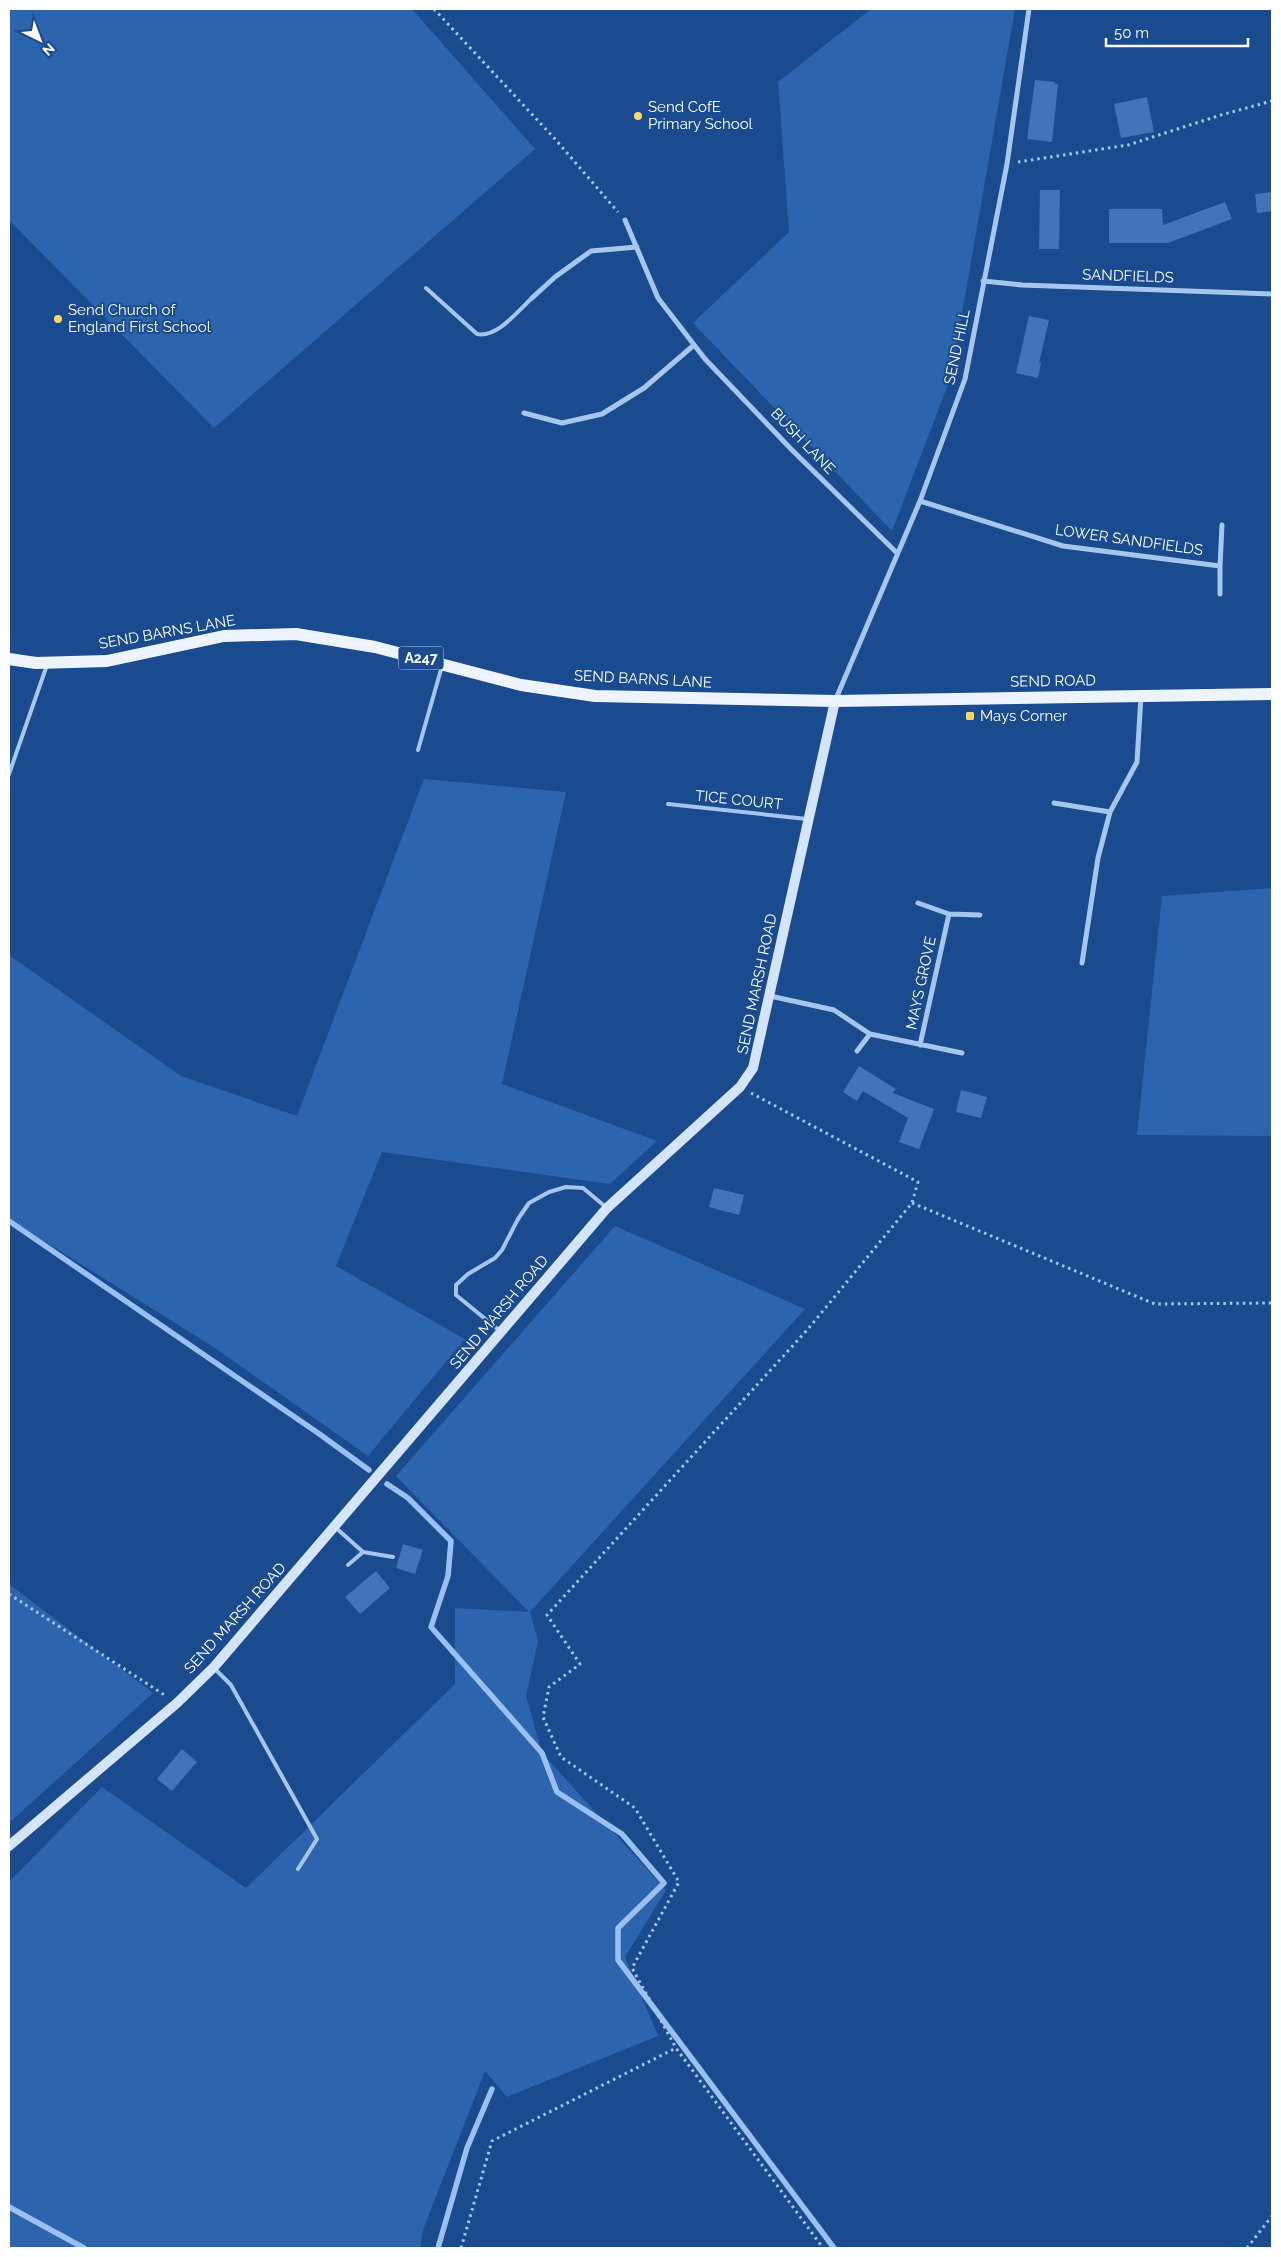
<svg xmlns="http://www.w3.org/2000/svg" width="1281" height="2257" font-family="Raleway,sans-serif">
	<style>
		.green { fill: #2c64ad }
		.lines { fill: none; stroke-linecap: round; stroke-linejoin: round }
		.stream { stroke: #99c0f1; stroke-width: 5.5 }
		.building { fill: #4274b7 }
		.path { stroke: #a7c6ee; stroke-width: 3; stroke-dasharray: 2.5 4; stroke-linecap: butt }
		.lane { stroke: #a7c6ee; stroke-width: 4 }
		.street { stroke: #a7c6ee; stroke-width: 5 }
		.secondary { stroke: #d4e4fa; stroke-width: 10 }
		.primary { stroke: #eef4ff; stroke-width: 12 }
		.poi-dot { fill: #ffd564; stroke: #1a4b8f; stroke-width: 2 }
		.labels { text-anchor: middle; stroke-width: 4; stroke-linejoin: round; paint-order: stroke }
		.shield { fill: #1a4b8f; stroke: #bac9dd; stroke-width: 1 }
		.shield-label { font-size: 14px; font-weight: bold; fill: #fff }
		.poi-label { font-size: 15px; fill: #fff; stroke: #1a4b8f; text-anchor: start }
		.street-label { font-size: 15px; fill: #fff; stroke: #1a4b8f }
	</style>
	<rect width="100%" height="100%" fill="#1a4b8f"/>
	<path class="green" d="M9,9h403l123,140 -321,279 -205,-208z
		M871,9h144l-64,368 -59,154 -199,-208 96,-91 -11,-150z
		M424,779l142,13 -64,292 155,57 -47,43 -228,-32 -46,114 129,73 -97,117 -153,-108 -206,-129v-264l172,121 116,40z
		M1272,888v248l-135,-1 25,-239z
		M615,1226l190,83 -275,303 8,29 -12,55 16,57 124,137 -41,67 33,79 -151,61 -22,-26 -62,159 -3,18h-411v-366l93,-95 144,101 209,-204v-76l74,4 -133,-136z
		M9,1584l144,109 -144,130z"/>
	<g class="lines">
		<path class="stream" d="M9,1221l309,212 51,37
			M387,1484l21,14 43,43 -3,35 -17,51 111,126 15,39 65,42 42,49 -46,45v32l216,288
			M9,2207l75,41
			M438,2248l29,-100 25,-59"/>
	</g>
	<path class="building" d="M1035,80l20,2 -1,2h4l-6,58 -25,-3z
		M1147,97l7,35 -33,6 -7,-34z
		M1040,190h20l-1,59h-20z
		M1272,192v19l-15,2 -2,-19z
		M1225,202l7,17 -64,24h-59v-34h53l1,16z
		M1029,316l20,4 -10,43h2l-3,15 -22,-5z
		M859,1066l37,23 -3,4 41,16 -15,40 -20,-7 9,-24 -45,-27 -6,10 -14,-9z
		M961,1090l26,7 -6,21 -25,-6z
		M714,1188l30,7 -5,20 -30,-8z
		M403,1544l20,6 -8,24 -19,-6z
		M376,1571l14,17 -30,26 -15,-17z
		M182,1749l15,13 -25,29 -15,-12z"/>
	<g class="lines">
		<path class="path" d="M434,9l121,130 63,73
			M1018,162l110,-17 93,-30 51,-14
			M751,1093l167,89 -6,21 -104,126 -261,286 33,49 -31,23 -6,30 18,40 74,51 44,74 -47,86 44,80 147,200
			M912,1203l243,101 117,-1
			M9,1594l157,102
			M461,2248l31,-107 184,-93
			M1247,2248l25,-32"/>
		<path class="lane" d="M426,288l51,46c20,4 41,-23 55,-36
			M418,750l24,-84
			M9,774l38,-109
			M668,804l139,15
			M500,1331l-44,-36v-10l12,-11 27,-16 7,-8 16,-31 11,-16 20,-11 17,-5 17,1 24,20
			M335,1527l28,25 30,5
			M348,1565l15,-13
			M215,1669l16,16 86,154 -19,30"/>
		<path class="street" d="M625,220l33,78 47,61 87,91 105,103
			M983,281l39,4 250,9
			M532,298l23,-21 36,-26 46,-4
			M524,413l38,10 40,-9 42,-26 50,-43
			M920,501l143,45 157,20v28
			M1220,566l2,-41
			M835,701l85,-200 45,-122 42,-215 22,-155
			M1054,803l56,9
			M918,903l31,11
			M1082,963l16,-105 12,-46 27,-50 4,-66
			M770,996l64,14 36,24 92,19
			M920,1045l29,-131 31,1
			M857,1051l13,-17"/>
		<path class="secondary" d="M9,1846l168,-143 37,-36 393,-459 133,-121 13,-19 82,-367"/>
		<path class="primary" d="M9,659l27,4 71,-2 117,-25 72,-2 79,13 146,38 74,11 240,5 437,-7"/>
	</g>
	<g class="poi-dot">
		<circle cx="638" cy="116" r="5"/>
		<circle cx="58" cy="319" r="5"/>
		<rect x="965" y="711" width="10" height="10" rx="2.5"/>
	</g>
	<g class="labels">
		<rect class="shield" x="398.5" y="646.5" width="45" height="23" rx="4"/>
		<g class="shield-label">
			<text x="421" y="663">A247</text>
		</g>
		<g class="poi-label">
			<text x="648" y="112">Send CofE<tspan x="648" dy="17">Primary School</tspan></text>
			<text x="68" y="315">Send Church of<tspan x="68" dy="17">England First School</tspan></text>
			<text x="980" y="721">Mays Corner</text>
		</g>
		<g class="street-label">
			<text transform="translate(1128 276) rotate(2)" y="5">SANDFIELDS</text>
			<text transform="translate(957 347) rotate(-78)" y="5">SEND HILL</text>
			<text transform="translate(803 441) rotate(46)" y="5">BUSH LANE</text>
			<text transform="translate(1129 540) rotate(8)" y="5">LOWER SANDFIELDS</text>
			<text transform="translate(167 632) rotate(-10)" y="5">SEND BARNS LANE</text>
			<text transform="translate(643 679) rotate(3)" y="5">SEND BARNS LANE</text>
			<text transform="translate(1053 681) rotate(-1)" y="5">SEND ROAD</text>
			<text transform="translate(739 800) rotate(6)" y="5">TICE COURT</text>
			<text transform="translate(921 983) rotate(-78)" y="5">MAYS GROVE</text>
			<text transform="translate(757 984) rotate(-78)" y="5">SEND MARSH ROAD</text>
			<text transform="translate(499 1312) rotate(-50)" y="5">SEND MARSH ROAD</text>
			<text transform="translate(235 1618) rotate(-48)" y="5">SEND MARSH ROAD</text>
		</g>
	</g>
	<rect width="1281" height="2257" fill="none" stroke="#ffffff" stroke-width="20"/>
	<g transform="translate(40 40) rotate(138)" stroke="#1a4b8f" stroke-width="4" paint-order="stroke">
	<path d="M0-4L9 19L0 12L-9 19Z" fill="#ffffff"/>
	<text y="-8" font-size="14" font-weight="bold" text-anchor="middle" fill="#ffffff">N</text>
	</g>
	<path d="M1106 38v8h142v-8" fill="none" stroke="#ffffff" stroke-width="2.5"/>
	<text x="1114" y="38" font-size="15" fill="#ffffff" stroke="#1a4b8f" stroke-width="4" paint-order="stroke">50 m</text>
</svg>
